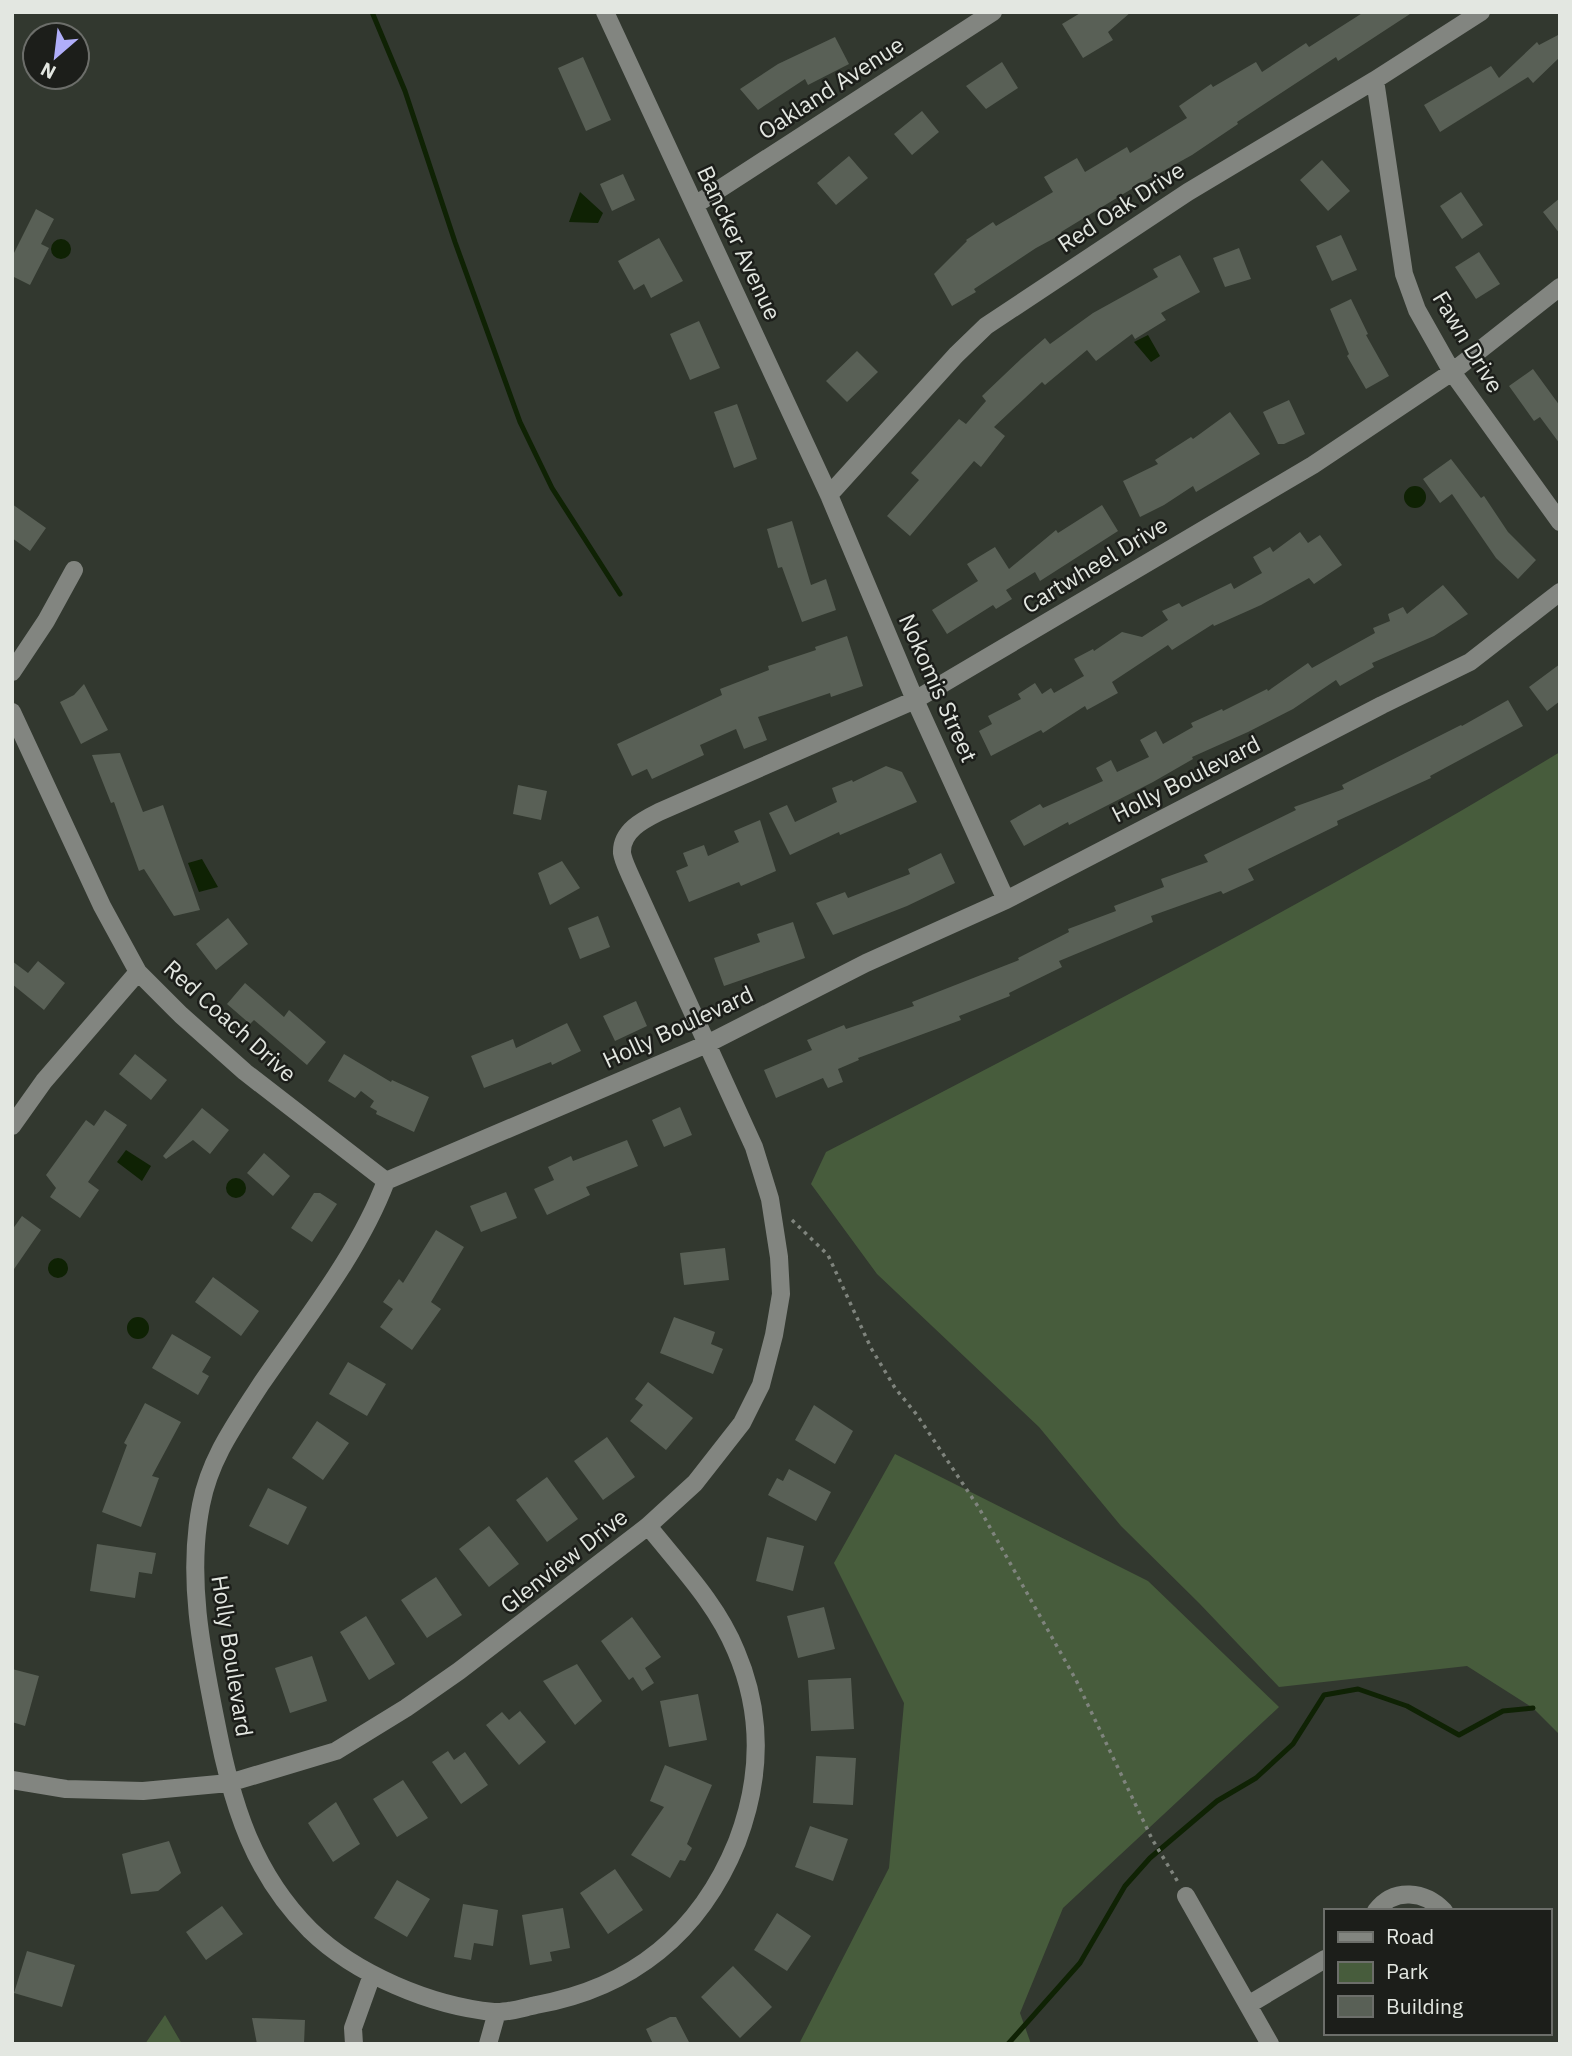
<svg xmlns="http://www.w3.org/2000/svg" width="1572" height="2056" font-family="'IBM Plex Sans',sans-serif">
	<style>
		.green { fill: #475c3c }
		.water { fill: #0f2204 }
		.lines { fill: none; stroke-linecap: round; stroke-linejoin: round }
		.stream { stroke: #0f2204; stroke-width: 5 }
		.building { fill: #596056 }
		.path { stroke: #7f847d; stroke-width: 3.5; stroke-dasharray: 3.5 5; stroke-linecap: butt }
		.minor { stroke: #828580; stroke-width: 18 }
		.labels { text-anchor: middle; stroke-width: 5; stroke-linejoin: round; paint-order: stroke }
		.street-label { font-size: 23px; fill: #e3e7e1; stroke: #1c1e1a }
	</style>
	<rect width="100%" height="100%" fill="#32382f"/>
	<path class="green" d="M1560,752v983l-27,-27 -66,-42 -188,21 -80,-84 -78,-77 -82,-99 -162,-153 -66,-90 15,-32c247,-128 495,-255 734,-400z
		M895,1454l253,127 131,126 -216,201 -43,105 11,31h-232l90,-176 15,-165 -70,-140z
		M165,2015l17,29h-37z"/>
	<path class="water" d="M580,192l23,21 -5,10 -29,-1z
		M51 249a10 10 0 1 1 20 0a10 10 0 1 1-20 0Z
		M1148,335l12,21 -9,6 -17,-20z
		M1404 497a11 11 0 1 1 22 0a11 11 0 1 1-22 0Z
		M202,859l16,28 -19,5 -11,-29z
		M126,1150l25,16 -9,15 -25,-19z
		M226 1188a10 10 0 1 1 20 0a10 10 0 1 1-20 0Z
		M48 1268a10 10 0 1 1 20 0a10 10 0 1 1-20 0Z
		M127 1328a11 11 0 1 1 22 0a11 11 0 1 1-22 0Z"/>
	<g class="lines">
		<path class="stream" d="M372,12l33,79 50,151 65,180 32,66 68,106
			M1008,2044l72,-81 45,-77 25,-28 67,-57 39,-23 37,-34 31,-49 34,-6 49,17 52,29 44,-24 30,-3"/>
	</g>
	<path class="building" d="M1082,12h49l-23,20 5,8 -30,18 -21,-34z
		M1364,12h49l-75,49 -2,-4 -99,65 1,2 -46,31 -54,30 -77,47 1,2 -26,14 -62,41 2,3 -24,14 -18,-32 33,-33 -1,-1 27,-18 3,4 57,-34 -9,-15 33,-19 8,14 42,-25 3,6 57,-35 -8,-12 32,-22 2,3 43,-25 6,10 44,-29 3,4z
		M1560,34v23l-27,26 -5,-6 -88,55 -16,-27 67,-39 8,12 38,-36 2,3z
		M835,37l14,27 -41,21 -3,-6 -47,31 -18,-21 38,-25z
		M583,57l28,63 -25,11 -28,-63z
		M1002,62l16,26 -32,21 -20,-23z
		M922,111l17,21 -27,23 -18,-21z
		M849,156l19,22 -32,27 -19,-22z
		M1322,160l28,31 -22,20 -28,-31z
		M623,174l12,26 -23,11 -12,-27z
		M1461,192l22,33 -21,14 -22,-33z
		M1560,198v36l-17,-22z
		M36,209l18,10 -13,25 8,4 -19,37 -18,-9v-19z
		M1341,235l16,35 -25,11 -16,-35z
		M659,238l24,43 -32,17 -7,-14 -10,6 -16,-29z
		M1239,248l12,31 -26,8 -12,-29z
		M1479,252l21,32 -24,15 -21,-32z
		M1180,255l20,37 -39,21 5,7 -31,19 -3,-5 -36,27 -9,-11 -42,35 -3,-3 -48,45 11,9 -24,31 -7,-6 -64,75 -23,-20 32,-36 -8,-7 48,-54 7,5 20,-23 -4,-5 40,-38 23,-20 5,6 43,-31 65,-36 -5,-8z
		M1351,299l17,35 -2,1 23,41 -23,13 -19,-33 2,-2 -19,-45z
		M699,321l21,47 -30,12 -20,-46z
		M857,351l21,21 -31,30 -21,-21z
		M1533,369l27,37v38l-20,-27 -6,4 -25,-35z
		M1289,400l16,34 -21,10h-6l-15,-32z
		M737,404l20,55 -23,9 -20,-56z
		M1230,412l30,42 -64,38 -3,-6 -29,19 -24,12 -17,-36 35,-17 -3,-4 36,-23 2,2z
		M1451,459l30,39 3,-2 24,36 28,28 -18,19 -22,-21 -44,-64 -12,9 -17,-24z
		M12,504l34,24 -16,23 -18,-13z
		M1102,505l16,26 -78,50 -5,-9 -29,18 6,9 -16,10 -3,-4 -46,29 -15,-24 46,-29 -11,-17 28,-17 14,22 47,-39 2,3z
		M792,521l19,64 15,-6 10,31 -34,12 -20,-55 -4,1 -11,-39z
		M1300,532l8,11 12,-8 22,30 -28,19 -5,-6 -48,27 -47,21 -1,-2 -41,26 -4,-5 -56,37 6,11 -31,17 -2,-4 -42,27 -2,-3 -50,26 -12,-25 13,-7 -4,-8 33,-17 -3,-5 17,-11 7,11 9,-6 3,5 30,-17 -10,-17 19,-10 1,2 28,-19 20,5 26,-17 -6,-9 17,-8 3,4 49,-24 3,6 28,-16 -9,-16 17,-10 3,5z
		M1443,585l25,29 -34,22 -62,27 2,4 -34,19 -4,-6 -43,29 -45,23 -56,25 1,2 -40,23 -84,43 -1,-3 -44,24 -14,-25 30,-17 3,4 60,-27 -7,-13 15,-8 6,12 32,-15 -9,-17 16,-9 7,13 30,-17 -2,-4 31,-14 1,2 44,-22 1,2 40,-28 4,5 63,-35 -2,-5 17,-7 -2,-7 15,-7 4,7z
		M847,636l16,50 -32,11 -1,-4 -72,24 9,23 -13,5 -10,4 -8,-20 -36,16 4,10 -52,24 -5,-10 -15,7 -15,-32 105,-49 -2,-6 49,-19 -1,-4 48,-16 -1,-3z
		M1560,664v37l-13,10 -18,-24z
		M84,684l24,46 -27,14 -21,-42 14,-7z
		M1508,700l15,26 -93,50 1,2 -94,43 1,4 -90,44 6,11 -31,14 -2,-3 -70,25 2,6 -94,39 3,6 -53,26 1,3 -51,20 2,4 -103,38 1,2 -21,9 5,13 -15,6 -5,-10 -47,20 -12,-28 48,-20 -5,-10 37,-15 2,4 68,-23 -2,-4 107,-42 -1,-2 51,-26 -1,-3 48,-18 -2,-5 50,-19 -3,-8 47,-17 -4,-7 92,-45 -2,-3 50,-18 -2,-4 119,-60 1,1z
		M120,753l23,59 20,-7 37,105 -26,6 -30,-47 -5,2 -25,-69 -3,1 -19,-48z
		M886,766l16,6 15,30 -77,33 -1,-3 -49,23 -21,-42 18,-8 8,17 42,-20 -5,-14 20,-8 1,2z
		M518,785l29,6 -6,29 -28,-6z
		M760,820l16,51 -35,15 -2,-4 -50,20 -13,-31 12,-5 -5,-13 21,-8 4,11 31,-14 -5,-11z
		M941,853l14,30 -48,23 -74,29 -17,-32 29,-11 3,6 62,-24 -2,-5z
		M562,861l18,27 -30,17 -12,-32z
		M598,916l12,31 -30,12 -12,-31z
		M228,918l20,26 -32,26 -20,-26z
		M793,922l12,36 -81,28 -10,-28 46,-16 -3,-8z
		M12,961l16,12 10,-12 27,22 -21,27 -32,-26z
		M245,983l39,34 5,-7 37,32 -19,23 -53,-45 -4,4 -23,-20z
		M636,1001l11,25 -32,15 -12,-25z
		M567,1023l14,28 -29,14 -1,-3 -67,26 -13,-32 42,-17 3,9z
		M135,1054l32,26 -16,20 -32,-26z
		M344,1054l47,28 1,-2 37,17 -15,35 -38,-18 1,-3 -7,-4 4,-6 -13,-10 -6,7 -27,-17z
		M680,1107l12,28 -28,12 -12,-27z
		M202,1108l27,22 -19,24 -17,-14 -27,19 -3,-3z
		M105,1110l22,15 -39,57 11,8 -19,28 -30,-21 6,-9 -10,-13 40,-55 8,6z
		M627,1140l11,26 -52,21 4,8 -43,20 -13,-26 20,-9 -6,-13 23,-11 2,5z
		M264,1153l26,23 -17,20 -26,-23z
		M506,1192l11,26 -36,14 -11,-26z
		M314,1193h6l17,11 -25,38 -21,-14z
		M22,1216l19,14 -29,42v-42z
		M436,1230l28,17 -33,55 10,7 -29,41 -32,-23 13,-18 -10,-7 16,-23 4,4z
		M725,1248l4,32 -45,5 -4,-32z
		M213,1277l46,34 -18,25 -46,-34z
		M674,1317l41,15 -4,12 12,5 -10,25 -53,-21z
		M172,1334l39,23 -9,15 7,4 -11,19 -46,-27z
		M348,1362l38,22 -19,32 -38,-22z
		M648,1382l45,36 -27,32 -36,-29 13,-16 -8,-6z
		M145,1403l36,19 -29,54 7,2 -18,49 -39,-15 25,-67 -3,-2z
		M814,1405l39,26 -18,33 -40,-24z
		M317,1421l32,22 -26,37 -31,-22z
		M607,1437l28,40 -32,23 -29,-39z
		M789,1469l42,23 -15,29 -48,-26 9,-17 6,3z
		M547,1477l31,42 -31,23 -31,-42z
		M268,1488l39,19 -19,38 -39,-19z
		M489,1526l30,38 -30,23 -30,-38z
		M767,1537l37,9 -11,45 -37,-10z
		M97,1544l59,9 -4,21 -13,-2 -4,26 -45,-7z
		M436,1577l26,38 -35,23 -26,-38z
		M824,1607l11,42 -37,9 -11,-42z
		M366,1616l29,48 -26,16 -29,-48z
		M632,1617l29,40 -16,11 9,15 -12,8 -9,-14 -4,3 -28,-39z
		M312,1656l15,45 -37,12 -15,-45z
		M577,1664l25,37 -27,24 -32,-44z
		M12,1669l27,7 -14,50 -13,-4z
		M851,1678l3,51 -43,2 -3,-51z
		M698,1694l9,46 -38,7 -9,-46z
		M520,1711l26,31 -27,23 -33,-40 16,-13 7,8z
		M448,1751l6,9 11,-8 23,33 -27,19 -29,-42z
		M816,1756l40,2 -3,47 -40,-2z
		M665,1765l47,20 -25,59 5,4 -7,13 -5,-1 -10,18 -39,-23 33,-48 -14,-6z
		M403,1780l25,38 -31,19 -24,-38z
		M336,1802l24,42 -27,18 -25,-39z
		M810,1826l38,13 -15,42 -38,-14z
		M169,1841l12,32 -23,18 -27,3 -9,-40z
		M615,1869l28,41 -35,24 -28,-41z
		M397,1880l33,19 -23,38 -33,-19z
		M463,1904l35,6 -5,36 -19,-3 -3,17 -17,-3z
		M222,1906l21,28 -37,26 -20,-28z
		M563,1908l7,40 -20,4 2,9 -22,4 -8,-50z
		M777,1913l34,23 -24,35 -33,-21z
		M27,1951l48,14 -13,42 -48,-14z
		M733,1966l39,41 -32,31 -39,-41z
		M670,2017h6l14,27h-37l-7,-15z
		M252,2018l53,2 -1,24h-47z"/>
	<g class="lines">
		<path class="path" d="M792,1220l36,35 43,93 24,40 22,27 62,93 97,172 76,159 26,43"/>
		<path class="minor" d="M605,12l224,483 86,205 91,200
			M1375,80l29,194 13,36 35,62 108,150
			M695,205l298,-193
			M829,495l127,-140 30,-29 202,-134 187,-112 106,-68
			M12,672l34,-51 28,-51
			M12,712l90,194 36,66 43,43 64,57 141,109
			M12,1126l32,-45 94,-109
			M648,1526c32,40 69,78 88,125 27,63 25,128 1,191 -37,91 -105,146 -201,163 -14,3 -29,8 -42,7 -63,-6 -139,-38 -184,-82 -56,-56 -77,-123 -92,-198 -15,-75 -32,-151 -17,-227 9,-47 35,-82 60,-121 43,-63 98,-131 125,-203l321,-137 159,-81 140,-63 376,-195 88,-43 90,-70
			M12,1780l54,9 77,2 86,-8 107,-32 70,-43 53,-37 189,-145 47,-43 47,-60 19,-38 13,-50 7,-41 -2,-37 -9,-58 -16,-52 -124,-272c-3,-7 -7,-15 -8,-22 -1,-22 21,-33 37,-41l256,-112 398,-235 139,-93 108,-85
			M1186,1896l84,148
			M1376,1911c18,-24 49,-20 68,0
			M1248,2005l77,-46
			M354,2044l-1,-16 19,-53
			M488,2044l9,-32"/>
	</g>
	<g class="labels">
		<g class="street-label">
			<text transform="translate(831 88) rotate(-33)" y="8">Oakland Avenue</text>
			<text transform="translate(1121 207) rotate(-33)" y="8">Red Oak Drive</text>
			<text transform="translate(739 243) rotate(65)" y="8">Bancker Avenue</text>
			<text transform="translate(1468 342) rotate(59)" y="8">Fawn Drive</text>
			<text transform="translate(1095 565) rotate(-31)" y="8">Cartwheel Drive</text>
			<text transform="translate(938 688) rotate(66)" y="8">Nokomis Street</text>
			<text transform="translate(1186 779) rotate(-27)" y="8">Holly Boulevard</text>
			<text transform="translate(230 1021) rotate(42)" y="8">Red Coach Drive</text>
			<text transform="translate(678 1027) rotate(-25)" y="8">Holly Boulevard</text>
			<text transform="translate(564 1561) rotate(-38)" y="8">Glenview Drive</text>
			<text transform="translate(232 1656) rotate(81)" y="8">Holly Boulevard</text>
		</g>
	</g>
	<rect width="1572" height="2056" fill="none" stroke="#e3e7e1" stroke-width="28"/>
	<rect x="1324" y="1909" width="228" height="126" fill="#1c1e1a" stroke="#6c6e6a" stroke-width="2"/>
	<rect x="1338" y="1932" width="35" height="10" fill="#828580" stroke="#6c6e6a" stroke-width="2"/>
	<text x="1386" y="1944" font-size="21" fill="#e3e7e1">Road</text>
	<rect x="1338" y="1962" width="35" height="21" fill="#475c3c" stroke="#6c6e6a" stroke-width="2"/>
	<text x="1386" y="1979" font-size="21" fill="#e3e7e1">Park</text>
	<rect x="1338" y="1996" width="35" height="21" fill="#596056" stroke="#6c6e6a" stroke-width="2"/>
	<text x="1386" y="2014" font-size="21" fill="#e3e7e1">Building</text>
	<g transform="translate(56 56) rotate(208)"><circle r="33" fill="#1c1e1a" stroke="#6c6e6a" stroke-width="2"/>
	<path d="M0-5L12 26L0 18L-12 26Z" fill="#b0aefa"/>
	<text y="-10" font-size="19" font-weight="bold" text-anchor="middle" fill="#e3e7e1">N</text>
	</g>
</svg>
